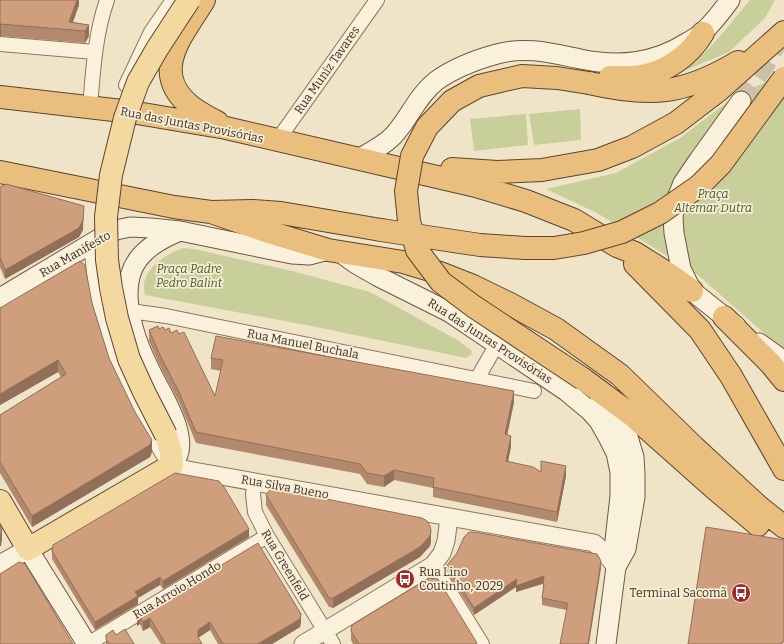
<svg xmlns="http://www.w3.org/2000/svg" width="784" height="644" font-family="Bitter,serif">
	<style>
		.green { fill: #c9cf9b }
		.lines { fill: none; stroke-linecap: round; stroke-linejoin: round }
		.secondary-tunnel { stroke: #ccc0a6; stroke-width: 19; stroke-dasharray: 19 10; stroke-linecap: butt }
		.minor-casing { stroke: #8d765c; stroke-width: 16 }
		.tertiary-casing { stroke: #8d765c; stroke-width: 19 }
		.secondary-casing { stroke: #6f573f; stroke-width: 21 }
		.primary-casing { stroke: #5b4430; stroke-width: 24 }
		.trunk-casing { stroke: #5b4430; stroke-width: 24 }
		.minor { stroke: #faf1dc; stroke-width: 14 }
		.tertiary { stroke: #faf1dc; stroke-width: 17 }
		.secondary { stroke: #faf1dc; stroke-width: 19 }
		.primary { stroke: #f3d9a0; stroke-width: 22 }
		.trunk { stroke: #eabe7c; stroke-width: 22 }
		.primary-bridge-casing { stroke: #5b4430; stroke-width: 24; stroke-linecap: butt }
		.trunk-bridge-casing { stroke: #5b4430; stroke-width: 24; stroke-linecap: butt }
		.primary-bridge { stroke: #f3d9a0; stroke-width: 22 }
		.trunk-bridge { stroke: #eabe7c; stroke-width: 22 }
		.wall { fill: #b2896c }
		.shaded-wall { fill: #916f58 }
		.building { fill: #cf9f7d; stroke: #916f58 }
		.labels { text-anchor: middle; stroke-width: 3.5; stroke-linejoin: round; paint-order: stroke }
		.street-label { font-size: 12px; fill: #3d2e20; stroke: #f7eed8 }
		.park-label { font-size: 12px; font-style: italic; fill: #4d5a26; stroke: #f7eed8 }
		.poi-label { font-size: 12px; fill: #3d2e20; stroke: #f7eed8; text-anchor: start }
	</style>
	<rect width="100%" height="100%" fill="#f0e4c8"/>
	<path class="green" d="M750,0h25l-10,18 -36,34 -45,19c26,-20 45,-46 66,-71z
		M784,75v276l-86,-76 -101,-62 -51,-24 70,-16 64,-35 59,-45z
		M580,109l1,31 -47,5 -5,-31z
		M526,114l2,31 -54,6 -4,-32z
		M183,248l11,1 98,22 78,21 86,47 15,11 1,4 -6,4 -155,-32 -166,-31c-1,-6 -2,-12 1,-18 5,-13 24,-25 37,-29z"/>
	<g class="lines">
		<path class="secondary-tunnel" d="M741,101l24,-35 15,-28"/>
		<defs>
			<path id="minor" d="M0,44l95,8
				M126,85l25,-53 22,-32
				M90,107c3,-35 5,-73 17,-107
				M277,141l100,-141
				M91,244c2,17 3,35 6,52 10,58 37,111 68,162l4,4
				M130,311l36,5 368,75
				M477,379l20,-35
				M255,481l-2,13 2,18 12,24 66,108
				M433,565l49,79
				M88,644l179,-108"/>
			<path id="tertiary" d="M172,465l16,5 406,73 8,7 14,17
				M303,644l130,-79 9,-12 4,-12 3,-23"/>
			<path id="secondary" d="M358,159c13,-7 25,-13 35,-23 16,-17 24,-40 43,-55 18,-13 39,-21 61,-27 29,-8 54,-1 83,5 39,8 73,5 108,-17 5,-3 11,-6 15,-10 10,-9 19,-21 27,-32
				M341,253l15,11 21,12 72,36 117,79 24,20 9,10 9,16 8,16 4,19v24l-6,53 2,18
				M0,298l102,-61 14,-7 14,-3 21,1 29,3 112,23 17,1 19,-5
				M736,326l-44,-35 -11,-22 -7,-36 -1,-15 2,-15 8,-20 15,-22 43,-60
				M759,343l25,18
				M600,397l17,21 11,19 6,20 1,17v23l-9,52 -10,18 -10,77
				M173,463c20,-21 -10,-67 -20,-87 -5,-10 -10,-20 -14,-31 -5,-12 -8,-25 -10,-38 -6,-42 14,-61 51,-76
				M0,565l28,-16 59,95"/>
			<path id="primary" d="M0,501l28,48 144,-84 -1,-13 -5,-17"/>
			<path id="trunk" d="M204,0c-21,35 -57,73 -11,108 7,5 16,10 24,14
				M610,77c10,0 21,1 31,-1 26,-4 49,-21 62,-43
				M589,83c61,14 94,12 149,-21
				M0,97l131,15 95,16 250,58 50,15 48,19 43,26 18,7 35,22 22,16
				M452,169l45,3 45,-2 56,-10 34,-13 44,-24 43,-33 65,-58
				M0,172l174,35 37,5 41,-1 29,2 100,17
				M211,212l58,20 59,18 75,12 37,11 33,13 37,18 46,25 64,46 74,72 64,59 26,21
				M635,264l65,66 31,46 53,93
				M724,317l46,46 14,17
				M583,379l50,37 81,72 44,37"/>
		</defs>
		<use href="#minor" class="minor-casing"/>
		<use href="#tertiary" class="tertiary-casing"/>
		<use href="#secondary" class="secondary-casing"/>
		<use href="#primary" class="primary-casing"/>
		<use href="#trunk" class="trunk-casing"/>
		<use href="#minor" class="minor"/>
		<use href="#tertiary" class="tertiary"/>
		<use href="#secondary" class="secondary"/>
		<use href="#primary" class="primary"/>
		<use href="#trunk" class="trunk"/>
		<defs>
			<path id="primary-bridge" d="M166,435l-22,-43 -15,-33 -12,-41 -6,-30 -4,-28 -1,-43 5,-42 14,-57 13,-36 19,-33 32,-49"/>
			<path id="trunk-bridge" d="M381,230l99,15 45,3h29l30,-5 38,-11 38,-19 39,-27 22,-22 63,-86
				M583,379l-110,-73 -32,-24 -24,-32 -8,-29 -3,-30 6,-35 15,-29 25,-26 27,-15 43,-10 35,2 32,5"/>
		</defs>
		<use href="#primary-bridge" class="primary-bridge-casing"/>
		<use href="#trunk-bridge" class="trunk-bridge-casing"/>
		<use href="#primary-bridge" class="primary-bridge"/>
		<use href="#trunk-bridge" class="trunk-bridge"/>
	</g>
	<path class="wall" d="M79,0v5l-6,17 16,3v11l-4,7 -85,-7v-33z
		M0,187l83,43 -4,7 -74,42 -5,-12z
		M92,303l17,55 43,94 -2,5 -118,70 -32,-54v-58l61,-38 -3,-5 -58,33v-97z
		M159,329l6,1 6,3 44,63 6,-25 -10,-2v-11l303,44 -7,33 4,11 -3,16 33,10 25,4 -9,46 -124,-25v-9l-39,-8 -10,7 -17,-3 -7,-10 -164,-31 -17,-41 -20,-38 -10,-23v-11z
		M266,495l165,46 -1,5 -10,11 -87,51 -4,-1 -63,-102z
		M249,537l-86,52 -3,-4 -22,13v6l-43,26 -43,-71v-8z
		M447,565l154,3 -35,42 -24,-5v-7l1,-7v-7l-27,8v-5l-42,28 -27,-43z
		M137,616l164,6 -1,5 -28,17h-54l-8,-14 -12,8 4,6h-41l-11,-17 -7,4 -3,-7 -3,2z
		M351,631l126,13h-124l-2,-4z
		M116,635l18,9h-28v-5z"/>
	<path class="shaded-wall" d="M77,0h2v5l-9,25 -1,-8z
		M0,24h1v12h-1z
		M89,25v11l-4,7v-12z
		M84,206l-1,24 -4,7 -74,42v-9z
		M58,360v12l-58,33v-11z
		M514,391v11l-9,43v-11z
		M511,436v10l-5,26v-11z
		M152,440v12l-2,5 -118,70v-11z
		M566,466v10l-9,46v-10z
		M394,470v10l-10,7v-11z
		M2,529v11l-1,6h-1v-10z
		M249,529v8l-86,52v-8z
		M431,531v10l-1,5 -10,11 -87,51v-10z
		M601,561v7l-12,76h-1z
		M544,576v7l-28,9v-5l-42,28v-7l43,-29z
		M160,577v8l-22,13v6l-43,26v-8l40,-30z
		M301,614v8l-1,5 -28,17h-14z
		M140,616v8l-3,2v-9z
		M150,618v9l-7,4v-9z
		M210,622v8l-12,8v-8z"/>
	<path class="building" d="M1,0h76l-8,22 20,3 -4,6 -85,-7v-21z
		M6,184l78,22 -1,14 -4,8 -74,42 -5,-13v-70z
		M80,261l5,4 7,38 17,55 26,54 17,28 -2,5 -118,71 -32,-54v-47l66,-41 -8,-14 -58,34v-86z
		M158,326l1,3 4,-2 2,3 4,-2 2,5 6,-3 2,4 5,-2 31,64 8,-36 -12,-2 5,-22 298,55 -9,43 6,2 -5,25 27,6 8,5v-11l25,5 -9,46 -124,-25 1,-9 -40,-8 -10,6 -17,-3 -7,-9 -164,-32 -17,-40 -20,-39 -10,-23z
		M175,473l44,8 5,6 25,42 -86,52 -3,-4 -25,15 3,4 -43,26 -43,-71 1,-6z
		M271,488l151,30 5,3 3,5 1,5 -1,5 -10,11 -87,51h-4l-63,-103z
		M0,526l2,3 -1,6 -1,1z
		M706,527l78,13v102h-2v2h-94z
		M469,532h5l123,22 4,7 -13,83h-28l7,-36v-5l-25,-5 2,-14h-1l1,-8 -28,10 1,-7 -43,29 -27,-43 10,-12 7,-16z
		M258,543l43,71 -1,5 -42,25h-35l-13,-22 -12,8v7l4,7h-37l-1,-3 -14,-23 -7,4 -3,-6 -3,1v-1z
		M19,562l6,2 48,80h-73v-70z
		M429,578l9,1 39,64 -2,1h-116l-8,-13 1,-6z
		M125,629l9,15h-25l-3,-5v-4l7,-5 3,5z"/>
	<defs>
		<symbol id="bus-disc" viewBox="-11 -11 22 22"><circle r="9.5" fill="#9e2a2b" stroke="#f7eed8"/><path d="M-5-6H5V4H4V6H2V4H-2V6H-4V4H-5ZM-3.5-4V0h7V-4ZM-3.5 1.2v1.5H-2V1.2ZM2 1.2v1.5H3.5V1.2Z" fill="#fff"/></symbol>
	</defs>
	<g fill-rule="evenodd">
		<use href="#bus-disc" x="394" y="568" width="22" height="22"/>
		<use href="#bus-disc" x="730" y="582" width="22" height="22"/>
	</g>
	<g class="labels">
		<g class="street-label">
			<text transform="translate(327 70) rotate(-55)" y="4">Rua Muniz Tavares</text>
			<text transform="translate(192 125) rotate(11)" y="4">Rua das Juntas Provisórias</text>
			<text transform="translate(75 254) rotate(-30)" y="4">Rua Manifesto</text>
			<text transform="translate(490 341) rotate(33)" y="4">Rua das Juntas Provisórias</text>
			<text transform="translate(303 344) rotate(11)" y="4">Rua Manuel Buchala</text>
			<text transform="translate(285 487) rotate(10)" y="4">Rua Silva Bueno</text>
			<text transform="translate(285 565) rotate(59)" y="4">Rua Greenfeld</text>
			<text transform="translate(177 590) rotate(-31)" y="4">Rua Arroio Hondo</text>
		</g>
		<g class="park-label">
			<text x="713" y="198">Praça<tspan x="713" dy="14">Altemar Dutra</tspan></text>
			<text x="189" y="273">Praça Padre<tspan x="189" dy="14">Pedro Balint</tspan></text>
		</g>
		<g class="poi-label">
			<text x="419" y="576">Rua Lino<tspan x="419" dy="14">Coutinho, 2029</tspan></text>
			<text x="727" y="597" text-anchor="end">Terminal Sacomã</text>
		</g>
	</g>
</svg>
